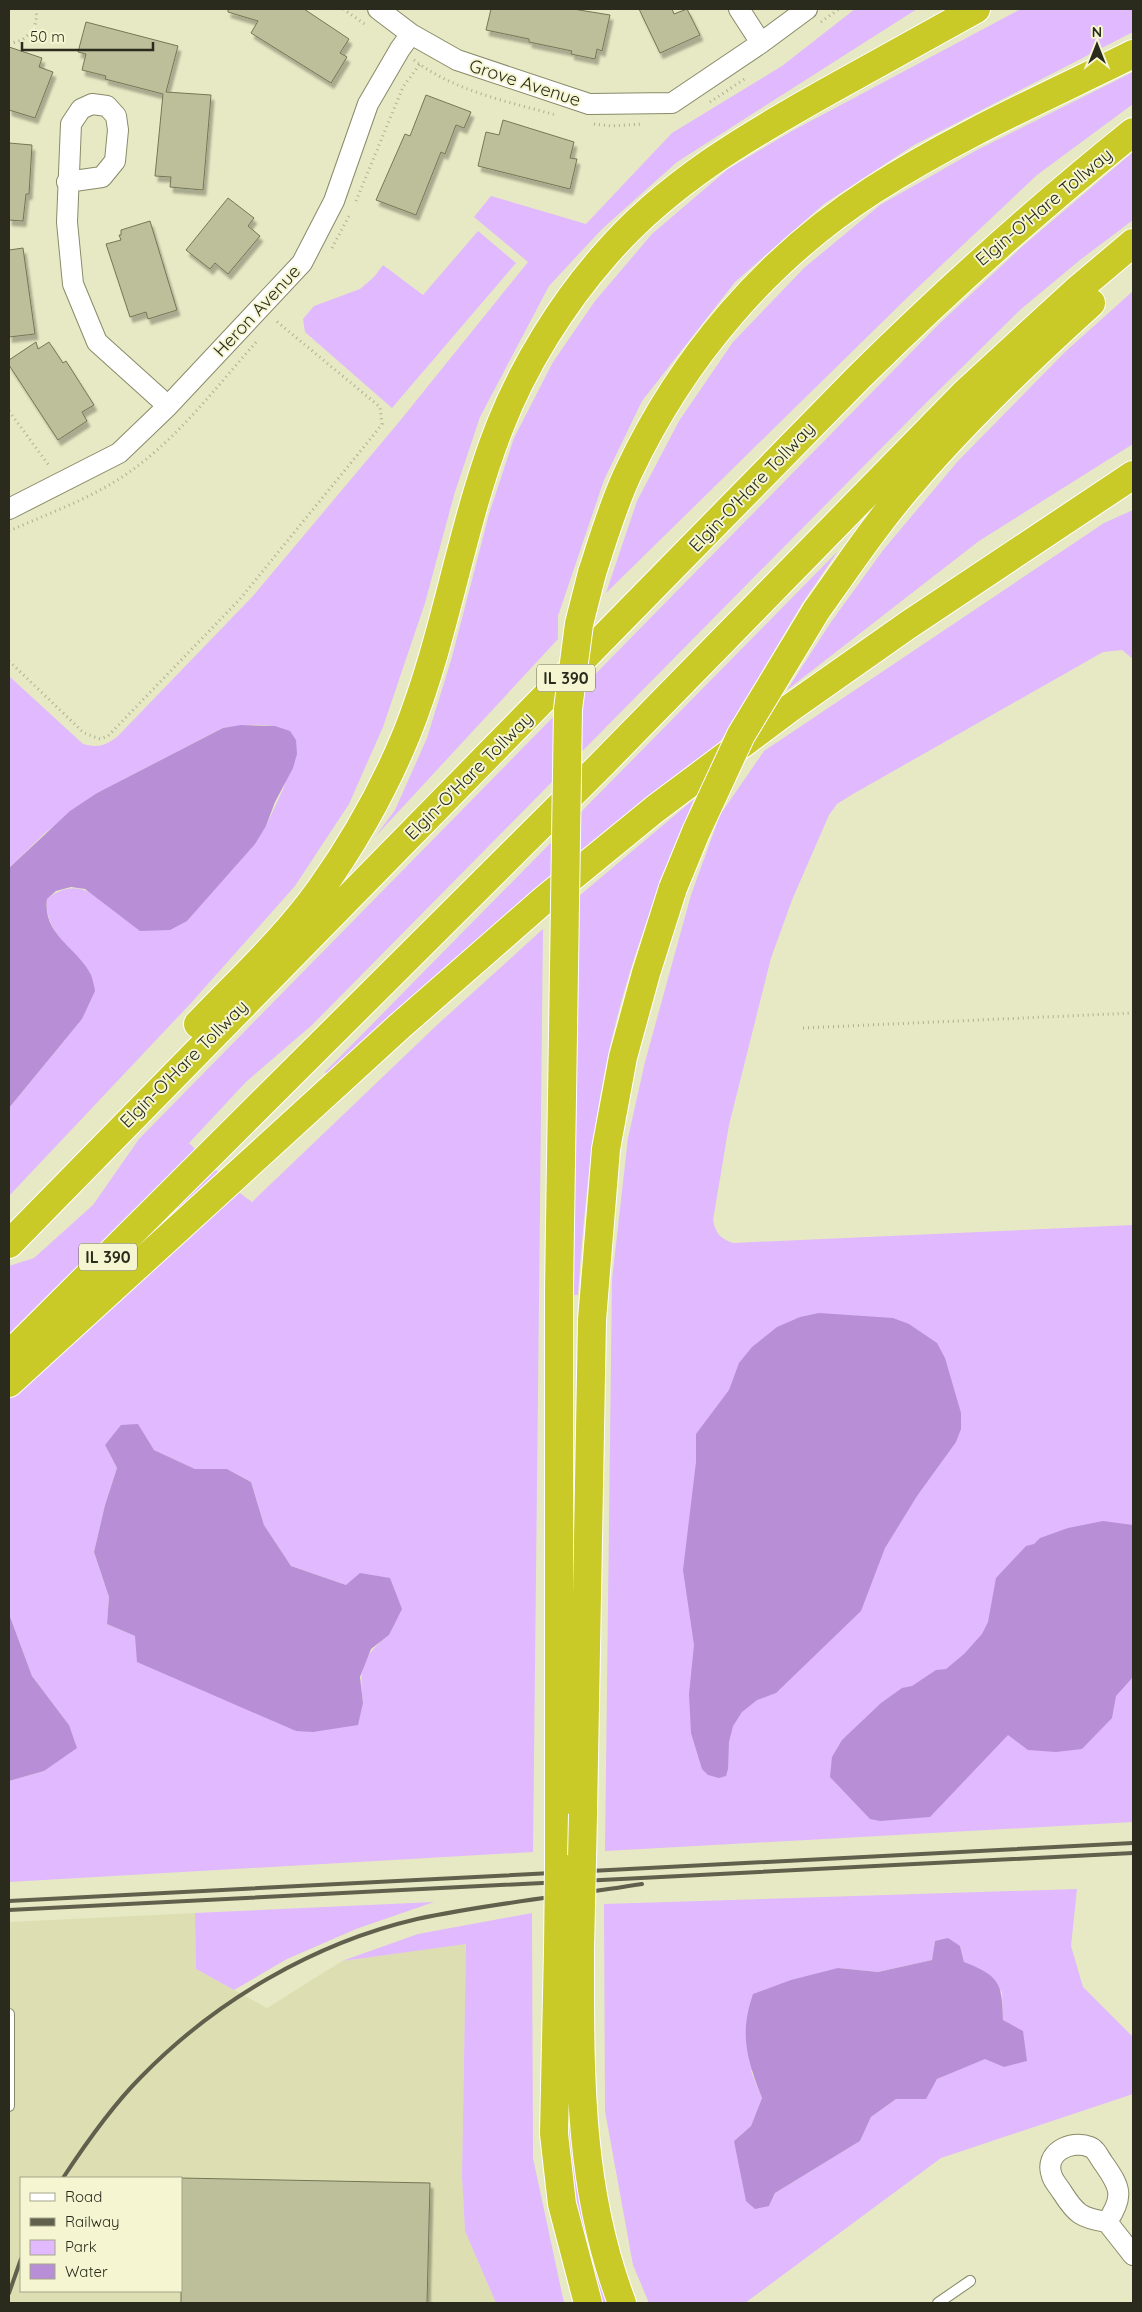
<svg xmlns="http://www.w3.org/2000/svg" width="1142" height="2312" font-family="Quicksand,sans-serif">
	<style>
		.built { fill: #dddfb3; fill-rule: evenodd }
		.green { fill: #e0b9fe; fill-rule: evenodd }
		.water { fill: #b88fd7 }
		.building { fill: #bdbf9b; stroke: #757655; filter: url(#shadow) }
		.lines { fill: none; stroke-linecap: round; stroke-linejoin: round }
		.service-casing { stroke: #898a68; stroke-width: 12 }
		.minor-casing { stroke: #898a68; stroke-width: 22 }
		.motorway-casing { stroke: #fff; stroke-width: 30 }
		.path { stroke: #adaf91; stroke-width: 3; stroke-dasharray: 1 4; stroke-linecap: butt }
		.service { stroke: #fff; stroke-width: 10 }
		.minor { stroke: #fff; stroke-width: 20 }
		.motorway { stroke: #c9c928; stroke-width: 28 }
		.rail { stroke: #60604c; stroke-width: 4 }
		.motorway-bridge-casing { stroke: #fff; stroke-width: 30; stroke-linecap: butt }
		.motorway-bridge { stroke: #c9c928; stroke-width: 28 }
		.labels { text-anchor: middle; stroke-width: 4; stroke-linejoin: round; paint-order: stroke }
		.shield { fill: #f5f6d1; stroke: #686853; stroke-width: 1 }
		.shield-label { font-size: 16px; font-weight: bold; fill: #2b2b1d }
		.street-label { font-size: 18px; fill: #2b2b1d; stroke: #f5f6d1 }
	</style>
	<defs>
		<filter id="shadow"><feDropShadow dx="3" dy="5.5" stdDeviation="1" flood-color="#0004"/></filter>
	</defs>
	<rect width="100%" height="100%" fill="#e7e9c4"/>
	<path class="built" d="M195,1913l1,56 71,39 75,-47 124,-18 -4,233 3,55 31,72h-487v-381zM21,2178h160v113h-160z"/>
	<path class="green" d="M855,9h62l-240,153 -75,67 -53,57 -69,131 -26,78 -29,108 -42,124 -34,77 -54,82 -104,117 -182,193v-88l73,-89 8,-45c-17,-21 -47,-46 -43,-75 17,-14 33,-14 51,-2l89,24 79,-95 18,-39 12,-47c-15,-21 -49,-15 -73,-12l-126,65 -52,40 -36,35v-192l74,68c15,4 21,2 34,-7l136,-141 146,-174 129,-160 -54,-45 17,-21 95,28 86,-91 110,-67z
		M1021,9h112v23l-219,113 -90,59 -89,78 -93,119 -38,79 -46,136v23l-183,198 20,-27 32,-72 25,-81 37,-143 25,-76 39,-76 42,-61 57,-67 76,-65 64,-38z
		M1133,72v32l-96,71 -125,118 -306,300 31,-92 42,-80 54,-79 71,-74 76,-63 97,-55z
		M1133,152v68l-53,40 -60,50 -93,92 -615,623 -66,57 -57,61 48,48 15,11 185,-177 106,-96 -10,923 -524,30v-101l35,-10 25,-46 -37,-49 -23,-62v-348l25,-8 59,-53 46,-66 801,-816 85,-79zM137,1424l17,26 41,19h32l24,13 13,43 27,41 55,19 43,50c-28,21 -30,35 -26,68l-67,28 -161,-95 -28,-12 2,-27 -15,-45 11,-47 12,-37 -12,-23z
		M478,231l38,32 -124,145 -87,-76 -2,-13 11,-13 46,-17 14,-12 9,-12 40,30z
		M1133,291v153l-154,97 -192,149 44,-68 53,-73 74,-88 107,-109z
		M1133,510v149l-11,-9 -19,2 -250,142 -16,10 -8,11 -37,85 -21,58 -42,167 -16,95c3,14 7,18 20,23l400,-18v597l-528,29 7,-571 16,-142 17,-76 46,-167 29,-80 44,-64 340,-228z
		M838,551l-35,51 -84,142 -391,332 -3,-4z
		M694,799c-27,66 -53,132 -72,200 -27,96 -37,197 -44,296h-7l8,-399z
		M1077,1889l-6,57 12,41 50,50v57l-192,64 -196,145h-96l-16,-38 -28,-154 -1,-207zM935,1941l25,5 4,16 38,30 2,75 -19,-9 -48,21 -12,19 -29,1 -25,18 -11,24 -85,52 -6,13 -35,-65 17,-15 11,-28 -11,-27 87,-103 40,4 54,-12z
		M434,1902l-78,27 -69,30 -53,31 -38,-21 -1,-56z
		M532,1913l1,245 31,145h-68l-31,-72 -3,-55 4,-232 -124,17 76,-27z
		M569,2014l40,289h-10l-26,-102 -8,-82z"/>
	<path class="water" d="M241,725l34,1 15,5 6,9 1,14 -4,14 -18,34 -9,24 -11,18 -68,77 -17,9 -30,1 -55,-42 -14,-2 -15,4 -9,8c-5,36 32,50 44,76 2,5 3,11 4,16l-13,28 -73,89v-240l61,-57 27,-18 126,-65z
		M819,1313l74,5 16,6 28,19 8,15 16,55v16l-5,13 -39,54 -32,52 -24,63 -85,82 -19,7 -15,12 -9,14 -4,16 -1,27 -2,7 -7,2 -11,-3 -6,-6 -11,-36 -2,-39 5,-49 -11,-75 13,-108v-28l33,-44 10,-27 13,-16 25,-20 23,-10z
		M138,1424l16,26 41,19h32l24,13 13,43 27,41 55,19 14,-12 30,5 12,31 -13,26 -18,14 -11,28 3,26 -5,22 -45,7 -17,-1 -159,-69 -2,-26 -28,-12 2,-27 -15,-45 11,-47 12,-37 -12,-23 16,-20z
		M1103,1521l30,4v152l-17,19 -4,22 -30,31 -26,3 -28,-2 -20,-15 -78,82 -50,4 -10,-2 -40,-42 2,-20 10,-17 39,-37 21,-15 10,-2 24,-16 10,-1 18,-15 18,-20 6,-12 8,-44 30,-32 8,-2 6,-6 28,-10z
		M9,1614l23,62 37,49 8,23 -33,23 -35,10z
		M948,1938l12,8 4,16c36,14 38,21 39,58l20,11 4,30 -23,6 -19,-8 -48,20 -11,20h-30l-25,18 -11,24 -85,52 -6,13 -14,3 -9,-8 -12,-60 17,-15 11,-28c-15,-39 -23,-63 -9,-104l38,-14 47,-12 40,4 54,-12 3,-19z"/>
	<path class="building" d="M228,9h76l45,30 -9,14 7,4 -16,26 -80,-50 7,-12 -30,-9z
		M491,9h82l37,6 -8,36 -5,-2 -2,10 -24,-5 1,-3 -43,-9v-3l-43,-9z
		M639,9h33l2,5 13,-5 13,26 -40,18z
		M86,22l92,24 -12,46 45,3 -8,95 -33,-3 1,-10 -16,-1 8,-82 -58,-15 1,-3 -24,-6 4,-16 -8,-2z
		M9,47l33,11 -3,9 14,5 -18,46 -26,-8z
		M426,95l45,17 -7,16 -8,-3 -11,29 -4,-2 -25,63 -40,-15 29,-66 5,2z
		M503,120l71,22 -4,16 7,1 -7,30 -92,-23 8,-34 13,3z
		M9,143l23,2 -3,49h-3l-3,27 -14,-1z
		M228,198l26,20 -6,8 12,10 -32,38 -13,-11 -5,6 -24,-19z
		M150,221l27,89 -29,9 -2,-7 -16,5 -24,-73 15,-4 -2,-5h2v-5z
		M23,248l12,86 -26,3v-87z
		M36,342l2,7 11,-7 14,21 3,-2 28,44 -12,7 5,9 -29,19 -49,-75v-5z
		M181,2178l249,5 -3,120h-246z"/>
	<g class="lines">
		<defs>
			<path id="service" d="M9,2014v92
				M938,2303l32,-22"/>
			<path id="minor" d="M378,9l33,25 46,26 132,44 83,-1 89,-60 46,-34
				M739,9l22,34
				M67,182l35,-5 13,-16 3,-31 -2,-14 -9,-10 -15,-2 -11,5 -10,15 -4,98 6,62 24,58 71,64
				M9,509l110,-56 49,-47 134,-143 32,-62 34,-97 32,-55 11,-15
				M1107,2222c17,-25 14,-34 -3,-58 -4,-5 -8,-15 -14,-17 -19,-8 -47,6 -38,29 2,6 7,11 10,16 14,22 19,26 45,30l26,33"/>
			<path id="motorway" d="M592,573c11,-34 21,-68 36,-100 54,-115 138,-214 245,-283 82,-53 173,-93 260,-136
				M816,611c32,-45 62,-90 98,-131 54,-63 115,-121 177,-177
				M198,1024c41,-43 87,-85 122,-134 34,-48 65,-103 87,-157 40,-100 54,-208 93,-307 24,-61 62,-122 105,-171 62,-72 143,-119 225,-165 49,-27 97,-54 146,-81
				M9,1244l849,-866c88,-87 179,-169 275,-246
				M9,1355l594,-592 362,-370 111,-102 57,-48
				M9,1383l392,-358 144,-126 110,-90 135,-101 118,-83 225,-150
				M583,1814l9,-494 14,-171 17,-92 23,-84 27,-85
				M559,1866v-576l5,-322
				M558,1950l-4,184 8,70 26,99
				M580,1950c0,122 -2,237 42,353"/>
		</defs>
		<use href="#service" class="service-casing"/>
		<use href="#minor" class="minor-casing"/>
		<use href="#motorway" class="motorway-casing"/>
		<path class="path" d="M343,9l23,16
			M821,22l18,-13
			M9,44l13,-4 12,-10 3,-14 -2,-7
			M414,60c40,31 95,42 142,55
			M710,102l36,-24
			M594,124l17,2 31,-2
			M356,201l47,-114 17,-23
			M332,248l18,-34
			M9,411l41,56
			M9,531c38,-17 81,-32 116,-56 52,-35 91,-88 133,-135
			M9,661l75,72 16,6 8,-3 132,-137 136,-167 6,-8 -2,-17 -105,-87
			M803,1028l330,-15"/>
		<use href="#service" class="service"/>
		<use href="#minor" class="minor"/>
		<use href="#motorway" class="motorway"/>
		<path class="rail" d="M9,1901l1124,-58
			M9,1910l1124,-57
			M63,2178c23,-35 48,-71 78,-101 74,-76 173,-134 276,-158 74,-16 150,-23 225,-35
			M9,2293l12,-34"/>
		<defs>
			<path id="motorway-bridge" d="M673,888l23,-56 45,-97 75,-124
				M564,968l4,-259 11,-85 13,-51
				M558,1950l1,-84
				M580,1950l3,-136"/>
		</defs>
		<use href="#motorway-bridge" class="motorway-bridge-casing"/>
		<use href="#motorway-bridge" class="motorway-bridge"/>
	</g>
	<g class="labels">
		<g class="shield">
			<rect x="537" y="664.5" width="58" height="27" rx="4"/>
			<rect x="79" y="1243.5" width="58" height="27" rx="4"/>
		</g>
		<g class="shield-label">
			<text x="566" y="684">IL 390</text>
			<text x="108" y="1263">IL 390</text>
		</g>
		<g class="street-label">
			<text transform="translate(525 83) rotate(18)" y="6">Grove Avenue</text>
			<text transform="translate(1044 207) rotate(-40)" y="6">Elgin-O'Hare Tollway</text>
			<text transform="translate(257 311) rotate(-47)" y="6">Heron Avenue</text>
			<text transform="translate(752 487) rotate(-46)" y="6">Elgin-O'Hare Tollway</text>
			<text transform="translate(469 776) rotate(-45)" y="6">Elgin-O'Hare Tollway</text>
			<text transform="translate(184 1064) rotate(-45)" y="6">Elgin-O'Hare Tollway</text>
		</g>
	</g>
	<rect width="1142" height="2312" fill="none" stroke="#2b2b1d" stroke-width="20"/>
	<rect x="20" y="2177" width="162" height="115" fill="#f5f6d1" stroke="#a4a589"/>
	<rect x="30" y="2193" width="25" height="8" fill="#ffffff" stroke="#a4a589"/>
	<text x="65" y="2202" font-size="15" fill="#2b2b1d">Road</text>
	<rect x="30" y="2218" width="25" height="8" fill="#60604c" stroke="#a4a589"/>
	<text x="65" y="2227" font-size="15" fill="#2b2b1d">Railway</text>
	<rect x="30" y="2240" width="25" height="15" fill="#e0b9fe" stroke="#a4a589"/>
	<text x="65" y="2252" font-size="15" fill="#2b2b1d">Park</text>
	<rect x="30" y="2264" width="25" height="15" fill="#b88fd7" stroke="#a4a589"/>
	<text x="65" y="2277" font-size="15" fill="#2b2b1d">Water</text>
	<g transform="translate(1097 45)" stroke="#f5f6d1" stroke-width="4" paint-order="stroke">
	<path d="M0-4L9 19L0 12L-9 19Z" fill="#2b2b1d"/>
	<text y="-8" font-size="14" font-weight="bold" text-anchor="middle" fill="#2b2b1d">N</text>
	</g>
	<path d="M22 42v8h131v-8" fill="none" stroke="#2b2b1d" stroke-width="2.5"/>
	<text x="30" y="42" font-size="15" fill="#2b2b1d" stroke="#f5f6d1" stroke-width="4" paint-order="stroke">50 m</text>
</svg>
